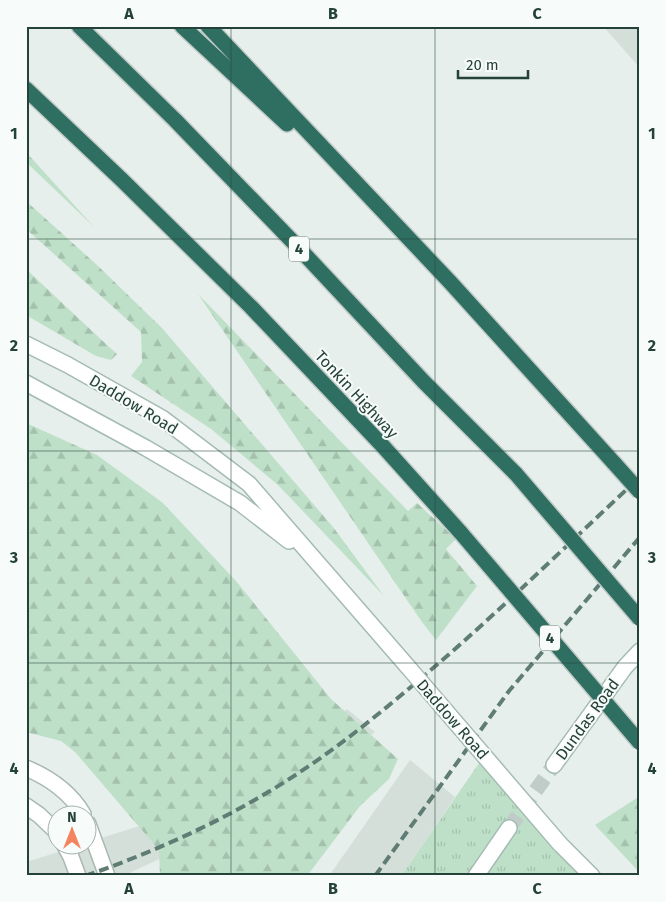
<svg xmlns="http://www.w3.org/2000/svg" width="666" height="902" font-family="'Fira Sans',sans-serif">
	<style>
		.built { fill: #d4dfda }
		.grass { fill: url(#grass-tufts) }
		.forest { fill: url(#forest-firs) }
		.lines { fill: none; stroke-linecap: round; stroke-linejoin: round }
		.secondary-tunnel { stroke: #bfccc8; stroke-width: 15; stroke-dasharray: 15 8; stroke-linecap: butt }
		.street-casing { stroke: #a8b8b2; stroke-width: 18 }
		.secondary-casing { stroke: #a4bbb3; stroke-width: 18 }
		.highway-casing { stroke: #c2cac8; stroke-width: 18 }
		.street { stroke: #fff; stroke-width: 15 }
		.secondary { stroke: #fff; stroke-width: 15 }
		.highway { stroke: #2f6f62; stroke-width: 15 }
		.rail { stroke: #5f7d75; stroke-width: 4; stroke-dasharray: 10 5; stroke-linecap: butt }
		.secondary-bridge-casing { stroke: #a4bbb3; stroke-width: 18; stroke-linecap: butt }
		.highway-bridge-casing { stroke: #c2cac8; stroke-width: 18; stroke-linecap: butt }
		.secondary-bridge { stroke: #fff; stroke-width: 15 }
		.highway-bridge { stroke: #2f6f62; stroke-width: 15 }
		.grid { fill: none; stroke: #24423a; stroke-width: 1; stroke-opacity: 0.55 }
		.labels { text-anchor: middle; stroke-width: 4; stroke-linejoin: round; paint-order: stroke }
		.shield { fill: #f7fbf9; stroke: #637a73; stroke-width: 1 }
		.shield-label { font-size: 15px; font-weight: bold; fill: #24423a }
		.street-label { font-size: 16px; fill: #24423a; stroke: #f7fbf9 }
		.neatline { fill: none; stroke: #24423a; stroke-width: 2 }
		.grid-label { font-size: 16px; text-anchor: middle; font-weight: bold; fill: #24423a }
	</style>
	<defs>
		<pattern id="grass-tufts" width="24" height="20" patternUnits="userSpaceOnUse" patternTransform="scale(1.25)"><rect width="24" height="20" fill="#bfe0c8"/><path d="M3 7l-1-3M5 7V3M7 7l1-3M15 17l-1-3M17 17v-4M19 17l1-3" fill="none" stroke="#a4c1ad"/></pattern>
		<pattern id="forest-firs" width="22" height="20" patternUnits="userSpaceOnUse" patternTransform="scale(1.25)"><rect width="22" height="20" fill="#bfe0c8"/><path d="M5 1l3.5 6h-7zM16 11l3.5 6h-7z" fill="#a4c1ad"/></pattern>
	</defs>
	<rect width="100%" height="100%" fill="#e6efeb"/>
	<path class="built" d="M603,26h37v42z
		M347,709l28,23 -56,40 -89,54 -107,50h-97v-14l55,-17 7,-1v-2l103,-32z
		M410,760l45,37 -54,79h-72z"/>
	<path class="grass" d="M484,756l108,120h-191z"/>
	<path class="forest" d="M26,152l68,75 -68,-65z
		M26,201l71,64 65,63 171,199 51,69 -106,-111 -67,-56 -80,-53 11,-14 -1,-30 -115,-103z
		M26,269l81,76 10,9 -6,6 -15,-4 -70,-41z
		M198,294l210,217 9,-8 39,36 -10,10 31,37 -41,54 -14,-18z
		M26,423l71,32 66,48 73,78 95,118 67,60 -9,20 -29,27 -53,70h-147l-1,-26 -84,-98 -14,-11 -35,-9z
		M640,796v77l-45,-48z"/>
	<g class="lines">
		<path class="secondary-tunnel" d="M509,828l45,-63"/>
		<defs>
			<path id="street" d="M26,768c24,10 44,24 57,46
				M26,806l13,9 19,18
				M88,824l19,52
				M64,844l7,13 7,19"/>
			<path id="secondary" d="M26,344l42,21 94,53 87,66 159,183
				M26,383l120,65 94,55 49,38
				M554,765l71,-98 15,-16
				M560,844l32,32
				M476,876l33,-48"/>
			<path id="highway" d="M79,26l96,94 119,123 130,139 92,92
				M182,26l105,98
				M208,26l242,256 164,181
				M26,89l96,91 129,127 130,137 80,89"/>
		</defs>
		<use href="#street" class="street-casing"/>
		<use href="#secondary" class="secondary-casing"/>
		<use href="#highway" class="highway-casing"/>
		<use href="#street" class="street"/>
		<use href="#secondary" class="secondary"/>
		<use href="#highway" class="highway"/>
		<path class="rail" d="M85,876c75,-26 149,-60 215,-104 44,-29 85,-63 125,-97 74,-63 144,-132 215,-198
			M375,876l134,-185 131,-154"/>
		<defs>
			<path id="secondary-bridge" d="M408,667l152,177"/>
			<path id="highway-bridge" d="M614,463l26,29
				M516,474l124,145
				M461,533l179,210"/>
		</defs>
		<use href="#secondary-bridge" class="secondary-bridge-casing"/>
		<use href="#highway-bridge" class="highway-bridge-casing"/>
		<use href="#secondary-bridge" class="secondary-bridge"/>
		<use href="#highway-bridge" class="highway-bridge"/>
	</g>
	<path class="grid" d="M231,26v850M435,26v850M26,239h614M26,451h614M26,663h614"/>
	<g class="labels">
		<g class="shield">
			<rect x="289" y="236.5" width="20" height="25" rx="4"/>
			<rect x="540" y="625.5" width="20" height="25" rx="4"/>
		</g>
		<g class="shield-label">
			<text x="299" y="254">4</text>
			<text x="550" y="643">4</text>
		</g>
		<g class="street-label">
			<text transform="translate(357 394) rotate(47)" y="6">Tonkin Highway</text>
			<text transform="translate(134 404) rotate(31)" y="6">Daddow Road</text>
			<text transform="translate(453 719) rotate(49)" y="6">Daddow Road</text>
			<text transform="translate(587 719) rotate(-54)" y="6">Dundas Road</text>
		</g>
	</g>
	<rect width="666" height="902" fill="none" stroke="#f7fbf9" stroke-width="55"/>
	<g transform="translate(72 830)"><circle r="24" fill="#f7fbf9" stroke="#a3b1ad"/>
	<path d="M0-4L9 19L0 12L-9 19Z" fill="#f4845f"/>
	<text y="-8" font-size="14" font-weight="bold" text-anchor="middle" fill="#24423a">N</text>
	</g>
	<path d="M458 70v8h70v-8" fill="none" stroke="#24423a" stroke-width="2.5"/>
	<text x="466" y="70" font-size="15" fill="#24423a" stroke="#f7fbf9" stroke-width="4" paint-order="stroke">20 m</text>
	<rect x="28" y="28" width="610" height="846" class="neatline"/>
	<g class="grid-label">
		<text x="129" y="19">A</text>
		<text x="333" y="19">B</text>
		<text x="537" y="19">C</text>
		<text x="14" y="139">1</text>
		<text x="652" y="139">1</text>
		<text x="14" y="351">2</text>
		<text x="652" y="351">2</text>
		<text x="14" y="563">3</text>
		<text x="652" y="563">3</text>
		<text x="14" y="774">4</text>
		<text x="652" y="774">4</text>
		<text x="129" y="894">A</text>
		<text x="333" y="894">B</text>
		<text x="537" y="894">C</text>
	</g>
</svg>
